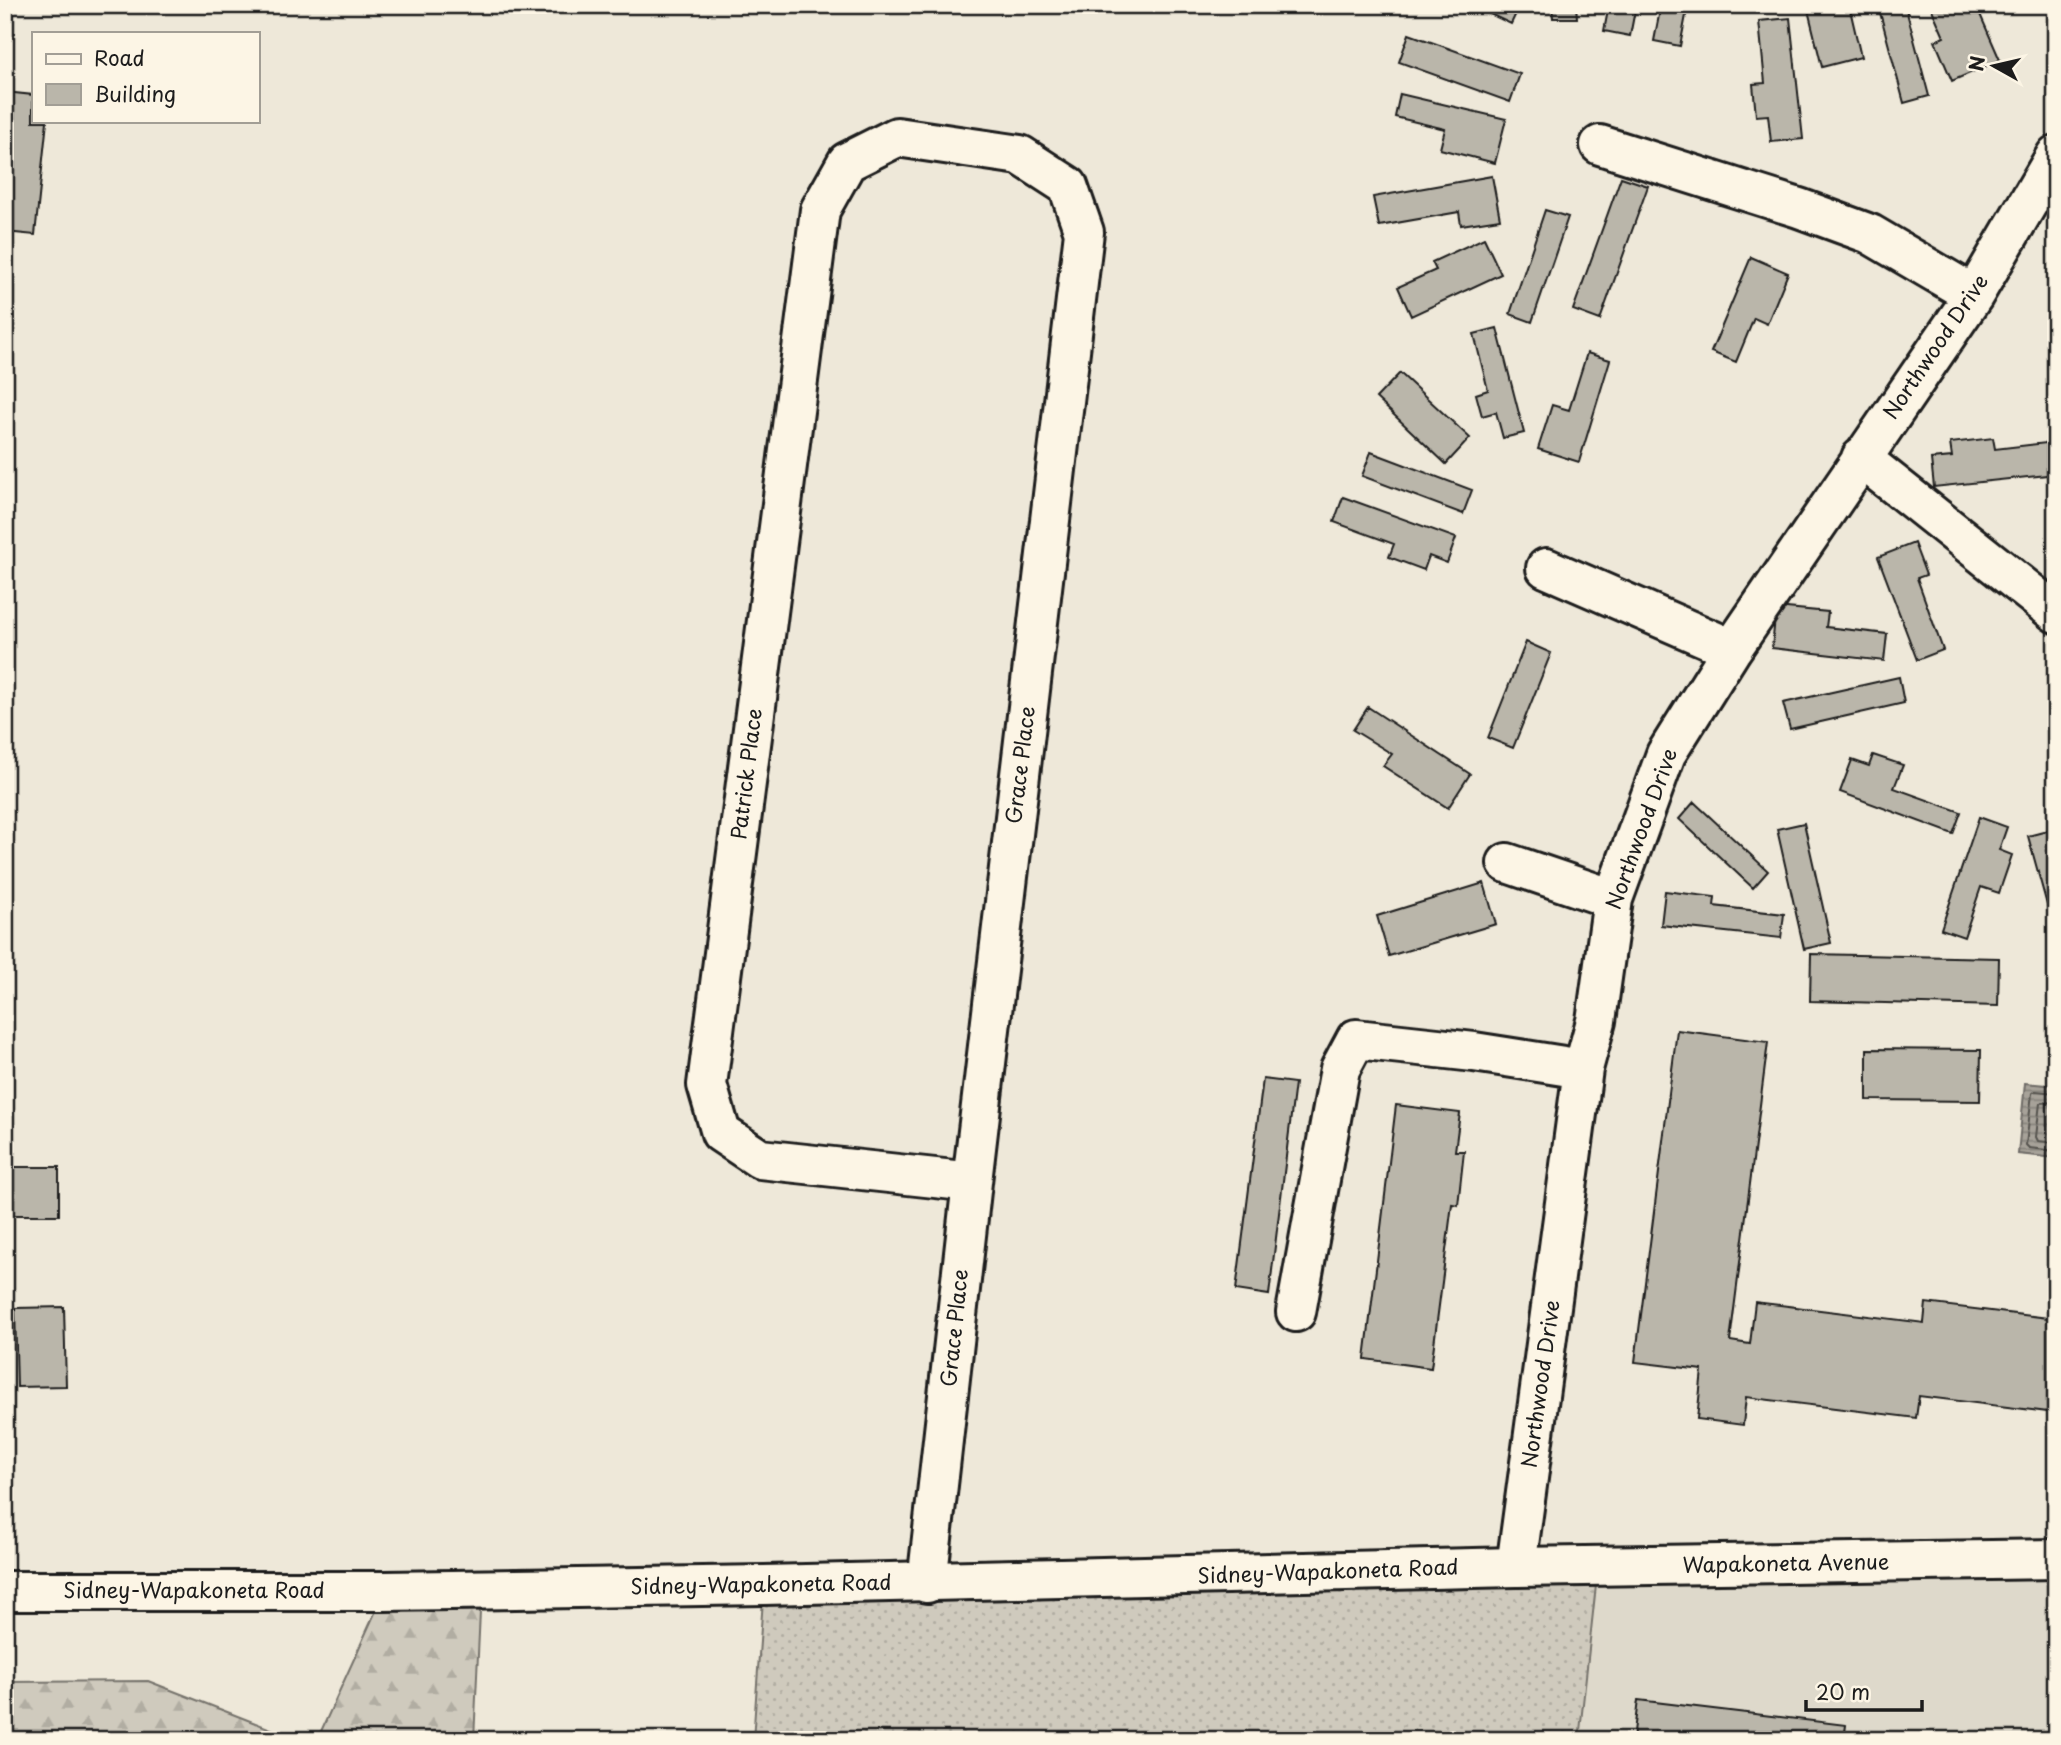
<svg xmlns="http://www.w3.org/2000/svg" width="2061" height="1745" font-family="'Playpen Sans',sans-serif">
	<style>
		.built { fill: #ded9cb }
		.grass { fill: url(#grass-dots); stroke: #76736c; stroke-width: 2 }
		.forest { fill: url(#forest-firs); stroke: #76736c; stroke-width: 2 }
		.water { fill: url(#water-rules); stroke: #6f6c67; stroke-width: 2 }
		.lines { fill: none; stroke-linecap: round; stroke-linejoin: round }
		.shore { stroke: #54524e; stroke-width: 2 }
		.building { fill: #bab6aa; stroke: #1c1c1c; stroke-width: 2 }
		.minor-casing { stroke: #1c1c1c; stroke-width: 44 }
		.major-casing { stroke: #1c1c1c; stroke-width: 44 }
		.minor { stroke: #fcf5e5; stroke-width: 38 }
		.major { stroke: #fcf5e5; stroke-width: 38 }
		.labels { text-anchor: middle; stroke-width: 5; stroke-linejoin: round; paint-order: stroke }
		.street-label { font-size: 21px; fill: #1c1c1c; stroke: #fcf5e5 }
	</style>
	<defs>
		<pattern id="grass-dots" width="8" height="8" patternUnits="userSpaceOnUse" patternTransform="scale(1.75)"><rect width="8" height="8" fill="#cfcabd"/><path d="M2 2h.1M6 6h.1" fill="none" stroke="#b1ada2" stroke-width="1.8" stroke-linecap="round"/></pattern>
		<pattern id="forest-firs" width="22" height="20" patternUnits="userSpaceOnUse" patternTransform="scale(1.75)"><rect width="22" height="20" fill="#cfcabd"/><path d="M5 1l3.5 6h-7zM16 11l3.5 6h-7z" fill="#b1ada2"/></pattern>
		<pattern id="water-rules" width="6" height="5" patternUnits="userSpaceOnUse" patternTransform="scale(1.75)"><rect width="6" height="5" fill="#a7a299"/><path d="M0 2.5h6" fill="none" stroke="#87837c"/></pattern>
	</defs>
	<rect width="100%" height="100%" fill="#eee8d9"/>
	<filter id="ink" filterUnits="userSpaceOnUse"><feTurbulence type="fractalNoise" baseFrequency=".0143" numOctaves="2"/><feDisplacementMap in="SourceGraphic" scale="14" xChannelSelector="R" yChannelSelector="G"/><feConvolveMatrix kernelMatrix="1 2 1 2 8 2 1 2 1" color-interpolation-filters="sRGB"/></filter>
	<g filter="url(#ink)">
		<path class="built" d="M2056,1559v181h-477l19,-173z"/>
		<path class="grass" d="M1598,1567l-19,173h-826l11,-155z"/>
		<path class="forest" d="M481,1590l-7,150h-157l68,-149z
			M148,1681l151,59h-294v-58z"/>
		<path class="water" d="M2025,1083l31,3v72l-38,-4z"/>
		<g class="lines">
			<path class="shore" d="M2056,1093l-21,-2 -3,2 -6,52 3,3 27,3
				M2056,1102l-16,1 -4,34 2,4 18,2"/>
		</g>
		<path class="building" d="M1471,5h49l-9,19z
			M1552,5h24l1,13h-24z
			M1609,5h27l-6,31 -26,-5z
			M1661,5h27l-8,41 -26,-5z
			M1822,5h27l12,52 -39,10 -14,-57 15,-3z
			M1878,5h27l24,91 -25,7z
			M1930,5h46l24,55 -48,21 -17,-40 9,-4z
			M1790,18l13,121 -32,3 -3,-27 -12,1 -3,-32 12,-1 -6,-62z
			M1409,34l111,40 -10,28 -111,-40z
			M5,92l28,3v26h14l-12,114 -30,-3z
			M1400,94l106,25 -11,44 -55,-14 5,-20 -50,-12z
			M1492,176l8,43 -39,6 -2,-13 -80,14 -6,-29z
			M1621,177l27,9 -48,134 -27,-10z
			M1545,210l23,7 -36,105 -22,-8z
			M1484,238l17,36 -90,42 -13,-29 38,-17 -4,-8z
			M1751,257l37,16 -21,51 -13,-6 -18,44 -25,-10z
			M1497,328l27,105 -21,5 -7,-26 -14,4 -6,-22 12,-4 -14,-56z
			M1587,353l23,7 -31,102 -41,-13 14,-44 17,5z
			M1400,373l70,65 -24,26 -70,-66z
			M1993,438l2,11 60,-7 1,32 -122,13 -3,-28 21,-2 -2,-14z
			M1371,452l101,38 -9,24 -101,-38z
			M1343,497l113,41 -9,25 -18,-7 -5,14 -35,-13 5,-13 -60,-22z
			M1914,543l12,32 -9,3 26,72 -26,10 -39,-103z
			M1776,607l52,5 -2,15 61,7 -3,27 -112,-13z
			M1526,642l25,11 -38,95 -25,-10z
			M1899,677l5,26 -114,26 -7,-26z
			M1368,707l102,67 -22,34 -65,-42 9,-12 -39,-24z
			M1873,755l30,10 -9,23 67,24 -8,22 -113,-42 12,-32 17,6z
			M1694,802l74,69 -15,17 -74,-69z
			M1979,817l28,10 -8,23 13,5 -13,38 -18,-6 -17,50 -23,-8z
			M1804,823l27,120 -27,6 -27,-120z
			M2051,830l5,17 -1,87 -27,-98z
			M1484,883l12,41 -107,32 -12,-40z
			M1665,891l50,6 -1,9 70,8 -3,24 -120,-13z
			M1811,954l188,4 -1,48 -188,-5z
			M1677,1030l91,12 -38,299 20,3 5,-42 169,21 2,-20 130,16v94l-137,-17 -3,22 -170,-21 -3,28 -46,-6 5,-49 -67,-8z
			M1867,1049l114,1 -1,51 -113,-1z
			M1263,1079l32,4 -26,212 -33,-5z
			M1396,1105l64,8 -5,38h9l-6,54 -6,-1 -21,164 -66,-9z
			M5,1167h54v48h-54z
			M64,1307l2,79 -49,1 -2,-79z
			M1638,1700l208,25 -2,15h-211z"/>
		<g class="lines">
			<defs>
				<path id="minor" d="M1600,145l199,63 71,26 104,61
					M1861,458l195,155
					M1546,568l186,81
					M1507,863l106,36
					M1296,1312l44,-243 16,-30 118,13 109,17
					M1516,1567l67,-498 13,-48 17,-122 53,-145 66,-105 242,-354 82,-140
					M927,1583l45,-401 112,-950 -16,-46 -48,-31 -123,-18 -50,25 -27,48 -113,875 14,48 39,26 212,23"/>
				<path id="major" d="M5,1591h380l379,-6 752,-18 540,-8"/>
			</defs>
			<use href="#minor" class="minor-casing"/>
			<use href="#major" class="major-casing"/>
			<use href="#minor" class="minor"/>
			<use href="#major" class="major"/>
		</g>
	</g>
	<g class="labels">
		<g class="street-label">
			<text transform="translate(1936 347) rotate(-56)" y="7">Northwood Drive</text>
			<text transform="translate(1021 765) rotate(-83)" y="7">Grace Place</text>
			<text transform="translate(747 774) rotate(-83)" y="7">Patrick Place</text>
			<text transform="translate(1642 829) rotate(-70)" y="7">Northwood Drive</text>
			<text transform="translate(955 1328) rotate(-84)" y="7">Grace Place</text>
			<text transform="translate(1541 1384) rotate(-82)" y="7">Northwood Drive</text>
			<text transform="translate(1786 1564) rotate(-1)" y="7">Wapakoneta Avenue</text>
			<text transform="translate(1328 1572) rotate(-2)" y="7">Sidney-Wapakoneta Road</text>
			<text transform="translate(761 1585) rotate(-1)" y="7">Sidney-Wapakoneta Road</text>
			<text x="194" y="1598">Sidney-Wapakoneta Road</text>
		</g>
	</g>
	<rect width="2061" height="1745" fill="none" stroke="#fcf5e5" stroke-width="28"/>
	<rect x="14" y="14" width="2033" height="1717" fill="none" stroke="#1c1c1c" stroke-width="2.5" filter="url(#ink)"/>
	<rect x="32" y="32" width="228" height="91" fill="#fcf5e5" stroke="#a29e95" stroke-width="2"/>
	<rect x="46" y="54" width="35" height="10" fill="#fcf5e5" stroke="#a29e95" stroke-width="2"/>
	<text x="94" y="66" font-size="21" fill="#1c1c1c">Road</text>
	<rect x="46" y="84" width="35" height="21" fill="#bab6aa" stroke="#a29e95" stroke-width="2"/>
	<text x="94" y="102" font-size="21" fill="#1c1c1c">Building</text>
	<g transform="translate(1994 66) rotate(278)" stroke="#fcf5e5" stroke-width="5" paint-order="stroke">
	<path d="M0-5L12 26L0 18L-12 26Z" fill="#1c1c1c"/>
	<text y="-10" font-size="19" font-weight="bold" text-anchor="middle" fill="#1c1c1c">N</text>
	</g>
	<path d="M1806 1700v10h116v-10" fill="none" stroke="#1c1c1c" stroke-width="3.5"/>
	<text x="1816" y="1700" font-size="21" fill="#1c1c1c" stroke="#fcf5e5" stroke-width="5" paint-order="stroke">20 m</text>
</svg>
